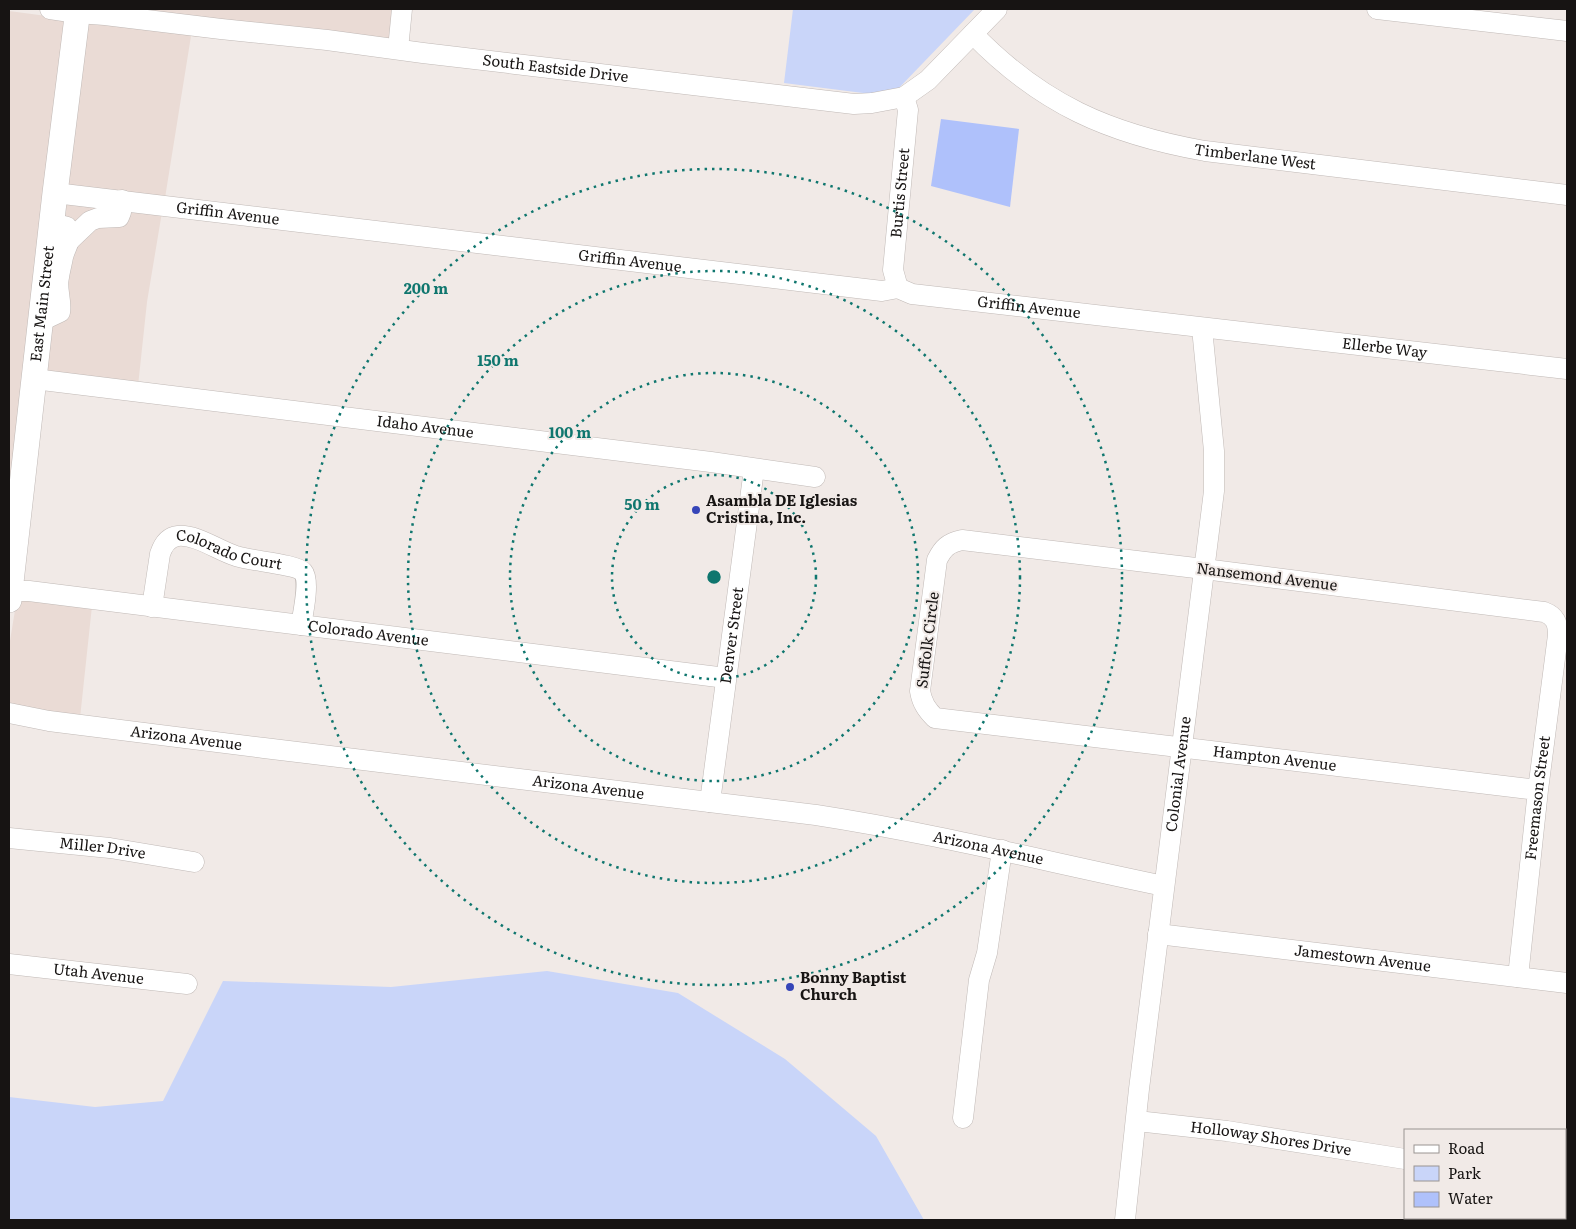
<svg xmlns="http://www.w3.org/2000/svg" width="1576" height="1229" font-family="Literata,serif">
	<style>
		.built { fill: #eadbd5 }
		.green { fill: #c9d5f9 }
		.water { fill: #afc1fb }
		.lines { fill: none; stroke-linecap: round; stroke-linejoin: round }
		.minor-casing { stroke: #c0b9b6; stroke-width: 21 }
		.major-casing { stroke: #c0b9b6; stroke-width: 26 }
		.minor { stroke: #fff; stroke-width: 20 }
		.major { stroke: #fff; stroke-width: 25 }
		.ring { fill: none; stroke: #0f766e; stroke-width: 2.5; stroke-dasharray: 2.5 5 }
		.poi-dot { fill: #3645b8; stroke: #f1eae7; stroke-width: 2 }
		.labels { text-anchor: middle; stroke-width: 4; stroke-linejoin: round; paint-order: stroke }
		.street-label { font-size: 15px; fill: #171413; stroke: #f1eae7 }
		.poi-label { font-size: 15px; font-weight: bold; fill: #171413; stroke: #f1eae7; text-anchor: start }
		.centre { fill: #0f766e; stroke: #f1eae7; stroke-width: 2.5 }
		.ring-label { font-size: 15px; text-anchor: middle; font-weight: bold; fill: #0f766e; stroke: #f1eae7; stroke-width: 4; stroke-linejoin: round; paint-order: stroke }
	</style>
	<rect width="100%" height="100%" fill="#f1eae7"/>
	<path class="built" d="M111,9h283l-3,32z
		M9,11l60,8 -60,508z
		M84,21l303,34 -196,-19 -26,162 -101,-11z
		M62,201l100,11 -15,90 -9,84 -95,-13z
		M17,598l75,8 -12,112 -71,-13v-58z"/>
	<path class="green" d="M793,9h182l-79,82 -17,4 -95,-12z
		M547,971l131,22 107,66 91,77 48,84h-915v-123l86,10 68,-6 60,-120 168,6z"/>
	<path class="water" d="M941,119l78,10 -9,78 -79,-21z"/>
	<g class="lines">
		<defs>
			<g id="minor">
				<path id="s1" d="M50,9l27,4 28,2 116,14 106,11 96,13 431,51 18,-1 32,-6 24,-17 69,-71"/>
				<path d="M1377,9l190,22"/>
				<path id="s2" d="M973,34c68,70 136,100 232,117l362,44"/>
				<path d="M398,49l4,-40"/>
				<path id="s3" d="M55,193l827,98 16,-3 14,6 655,75"/>
				<path d="M70,240l20,-19 8,-3 21,-1 2,-5 1,-12"/>
				<path id="s4" d="M898,288l-5,-18 15,-160 -4,-13"/>
				<path d="M41,321l19,-9c2,-12 -4,-23 -1,-35 1,-7 3,-14 4,-20 3,-12 11,-19 4,-30l-15,-4"/>
				<path id="s5" d="M34,379l677,83 104,15"/>
				<path id="s6" d="M10,591h19l697,87"/>
				<path id="s7" d="M152,607l8,-53c3,-9 8,-17 18,-18 18,-2 41,15 58,20 14,5 60,8 67,16 7,8 0,42 -2,53"/>
				<path id="s8" d="M9,713l40,8 215,27 552,67c117,18 232,47 348,71"/>
				<path id="s9" d="M710,802l44,-333"/>
				<path id="s10" d="M9,838l101,10 84,14"/>
				<path id="s11" d="M1158,934l409,49"/>
				<path id="s12" d="M9,964l178,20"/>
				<path id="s13" d="M1518,977l20,-187 20,-155c0,-12 -3,-19 -14,-23l-340,-43 -242,-29c-14,3 -19,8 -25,20l-17,131c2,12 7,19 15,27l603,72"/>
				<path d="M963,1118l16,-138 8,-27 15,-103"/>
				<path id="s14" d="M1137,1121l90,10 178,28"/>
				<path d="M1565,1179h2"/>
				<path id="s15" d="M1125,1220l14,-131 75,-598v-40l-12,-123"/>
			</g>
			<g id="major">
				<path id="s16" d="M9,600l46,-407 23,-184"/>
			</g>
		</defs>
		<use href="#minor" class="minor-casing"/>
		<use href="#major" class="major-casing"/>
		<use href="#minor" class="minor"/>
		<use href="#major" class="major"/>
	</g>
	<g class="ring">
		<circle cx="714" cy="577" r="102"/>
		<circle cx="714" cy="577" r="204"/>
		<circle cx="714" cy="577" r="306"/>
		<circle cx="714" cy="577" r="408"/>
	</g>
	<g class="poi-dot">
		<circle cx="696" cy="510" r="5"/>
		<circle cx="790" cy="987" r="5"/>
	</g>
	<g class="labels">
		<g class="street-label">
			<text dy="5" stroke="none"><textPath href="#s1" startOffset="509">South Eastside Drive</textPath></text>
			<text dy="5" stroke="none"><textPath href="#s2" startOffset="315">Timberlane West</textPath></text>
			<text dy="5" stroke="none"><textPath href="#s4" startOffset="96">Burtis Street</textPath></text>
			<text dy="5" stroke="none"><textPath href="#s3" startOffset="174">Griffin Avenue</textPath></text>
			<text dy="5" stroke="none"><textPath href="#s3" startOffset="579">Griffin Avenue</textPath></text>
			<text dy="5" stroke="none"><textPath href="#s16" startOffset="298">East Main Street</textPath></text>
			<text dy="5" stroke="none"><textPath href="#s3" startOffset="982">Griffin Avenue</textPath></text>
			<text dy="5" stroke="none"><textPath href="#s3" startOffset="1340">Ellerbe Way</textPath></text>
			<text dy="5" stroke="none"><textPath href="#s5" startOffset="394">Idaho Avenue</textPath></text>
			<text dy="5" stroke="none"><textPath href="#s7" startOffset="134">Colorado Court</textPath></text>
			<text transform="translate(1267 577) rotate(7)" y="5">Nansemond Avenue</text>
			<text dy="5" stroke="none"><textPath href="#s6" startOffset="361">Colorado Avenue</textPath></text>
			<text dy="5" stroke="none"><textPath href="#s9" startOffset="168">Denver Street</textPath></text>
			<text transform="translate(928 640) rotate(-83)" y="5">Suffolk Circle</text>
			<text dy="5" stroke="none"><textPath href="#s8" startOffset="179">Arizona Avenue</textPath></text>
			<text dy="5" stroke="none"><textPath href="#s13" startOffset="1499">Hampton Avenue</textPath></text>
			<text dy="5" stroke="none"><textPath href="#s15" startOffset="449">Colonial Avenue</textPath></text>
			<text dy="5" stroke="none"><textPath href="#s8" startOffset="584">Arizona Avenue</textPath></text>
			<text dy="5" stroke="none"><textPath href="#s13" startOffset="180">Freemason Street</textPath></text>
			<text dy="5" stroke="none"><textPath href="#s10" startOffset="94">Miller Drive</textPath></text>
			<text dy="5" stroke="none"><textPath href="#s8" startOffset="989">Arizona Avenue</textPath></text>
			<text dy="5" stroke="none"><textPath href="#s11" startOffset="206">Jamestown Avenue</textPath></text>
			<text dy="5" stroke="none"><textPath href="#s12" startOffset="90">Utah Avenue</textPath></text>
			<text dy="5" stroke="none"><textPath href="#s14" startOffset="135">Holloway Shores Drive</textPath></text>
		</g>
		<g class="poi-label">
			<text x="706" y="506">Asambla DE Iglesias<tspan x="706" dy="17">Cristina, Inc.</tspan></text>
			<text x="800" y="983">Bonny Baptist<tspan x="800" dy="17">Church</tspan></text>
		</g>
	</g>
	<circle cx="714" cy="577" r="8" class="centre"/>
	<g class="ring-label">
		<text x="426" y="294">200 m</text>
		<text x="498" y="366">150 m</text>
		<text x="570" y="438">100 m</text>
		<text x="642" y="510">50 m</text>
	</g>
	<rect width="1576" height="1229" fill="none" stroke="#171413" stroke-width="20"/>
	<rect x="1404" y="1129" width="162" height="90" fill="#f1eae7" stroke="#9a9492"/>
	<rect x="1414" y="1145" width="25" height="8" fill="#ffffff" stroke="#9a9492"/>
	<text x="1448" y="1154" font-size="15" fill="#171413">Road</text>
	<rect x="1414" y="1166" width="25" height="15" fill="#c9d5f9" stroke="#9a9492"/>
	<text x="1448" y="1179" font-size="15" fill="#171413">Park</text>
	<rect x="1414" y="1192" width="25" height="15" fill="#afc1fb" stroke="#9a9492"/>
	<text x="1448" y="1204" font-size="15" fill="#171413">Water</text>
</svg>
